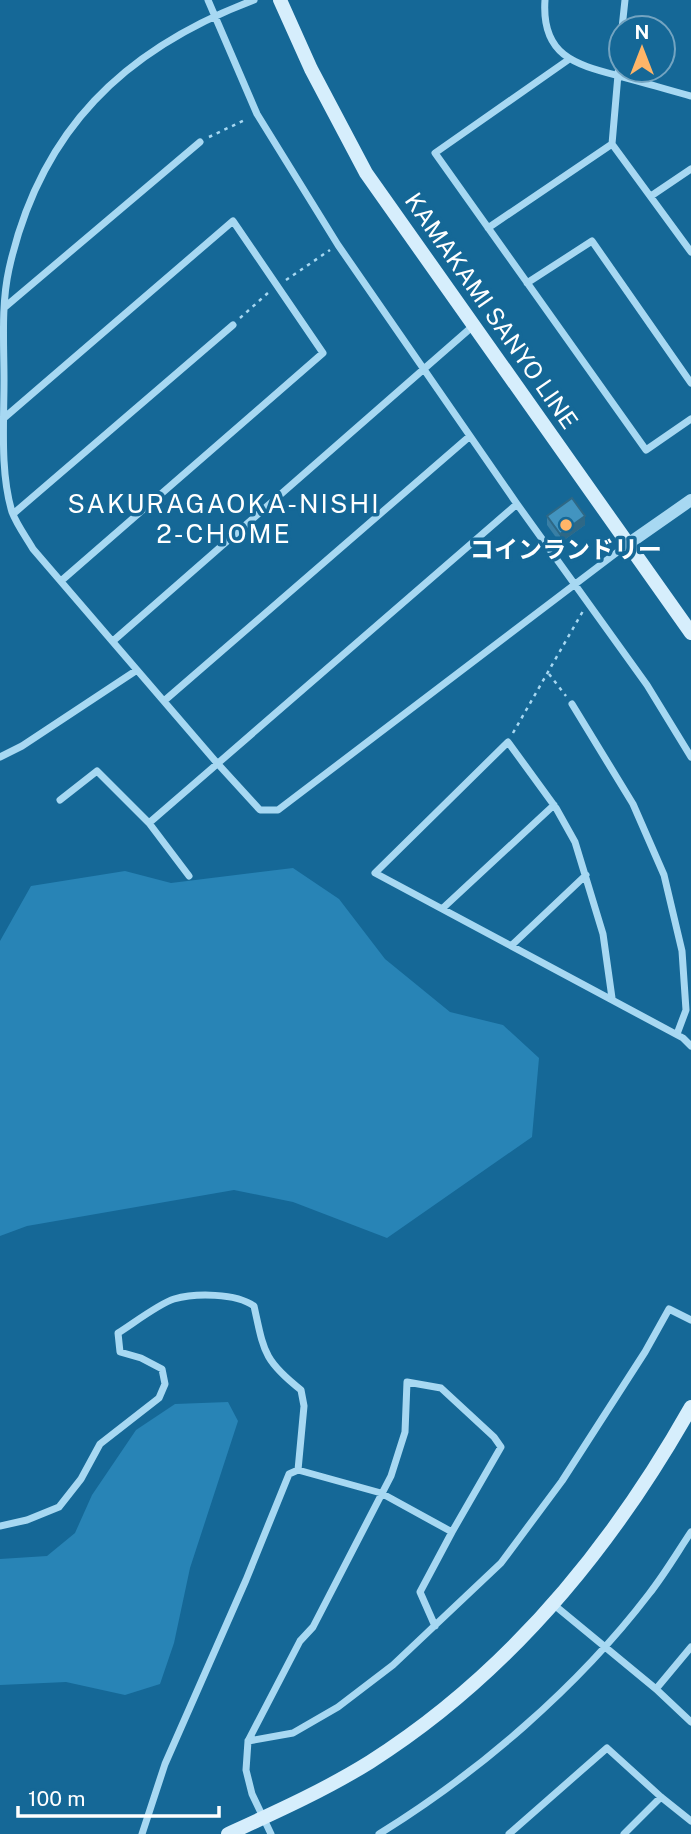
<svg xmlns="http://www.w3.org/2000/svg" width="691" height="1834" font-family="'Public Sans','Noto Sans JP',sans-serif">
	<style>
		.green { fill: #2884b6 }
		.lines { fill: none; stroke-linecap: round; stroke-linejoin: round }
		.path { stroke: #a7d8f2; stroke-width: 2.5; stroke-dasharray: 3.5 5; stroke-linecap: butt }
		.minor { stroke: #a7d8f2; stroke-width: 7 }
		.tertiary { stroke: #a7d8f2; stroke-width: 12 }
		.secondary { stroke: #d6eefc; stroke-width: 14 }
		.wall { fill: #397fa5 }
		.shaded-wall { fill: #2e6886 }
		.building { fill: #4294c0; stroke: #2e6886; stroke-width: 2 }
		.poi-dot { fill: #ffb568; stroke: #156897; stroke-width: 2.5 }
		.labels { text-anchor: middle; stroke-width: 7; stroke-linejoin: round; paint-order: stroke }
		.street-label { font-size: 24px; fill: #fff; stroke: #156897 }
		.poi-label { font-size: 24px; font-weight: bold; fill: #fff; stroke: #156897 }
		.neighbourhood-label { font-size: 26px; letter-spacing: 2px; fill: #fff; stroke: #156897 }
	</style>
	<rect width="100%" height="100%" fill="#156897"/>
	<path class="green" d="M293,868l46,31 46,60 65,53 53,13 36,33 -7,79 -145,101 -94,-36 -59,-12 -207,36 -27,10v-295l31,-55 94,-15 46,12z
		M228,1402l10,19 -48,147 -16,75 -14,41 -35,11 -59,-13 -66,3v-126l47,-3 28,-23 17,-38 44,-65 39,-26z"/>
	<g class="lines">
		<path class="path" d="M209,137l38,-18
			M286,280l44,-30
			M240,318l29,-26
			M549,674l17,22
			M513,733l70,-122"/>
		<path class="minor" d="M208,0l49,114 81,131 179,259 130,181 44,72
			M254,0c-130,49 -214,130 -245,269 -8,36 -5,75 -5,111 0,43 -4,92 8,132 5,13 14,25 21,37l184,214 43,47h18l350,-266
			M545,0c-4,58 33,65 78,77 23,6 45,13 68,19
			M622,28l3,-28
			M621,40l-9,104 79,108
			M568,60l-133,93 211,297 45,-31
			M651,196l40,-27
			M488,228l124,-84
			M527,283l65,-42 99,142
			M5,307l195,-165
			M4,418l229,-197 90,132 -262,228
			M13,514l220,-189
			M113,641l360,-315
			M164,701l306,-265
			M572,704l61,100 31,71 18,76 4,59 -9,24
			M0,757l22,-11 115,-76
			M60,800l37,-29 52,52 40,53
			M149,823l368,-319
			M443,908l111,-103
			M512,945l74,-70
			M612,998l-9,-64 -28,-92 -19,-34 -48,-66 -133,131 308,165 8,8
			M0,1526l27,-6 32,-13 22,-28 19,-35 59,-46 6,-14 -3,-15 -21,-11 -21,-6 -2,-19c13,-8 42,-30 56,-34 21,-6 62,-6 80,7 10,45 9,54 47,84l3,16 -6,64
			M553,1604l103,85 35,33
			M656,1689l35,-42
			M248,1741l45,-8 45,-26 55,-42 108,-102 61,-82 83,-129 24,-43 22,11
			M142,1834l23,-70 81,-184 43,-106 9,-4 83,23 71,39 -32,60 15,34
			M271,1834l-19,-40 -6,-24 2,-29 52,-100 13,-14 78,-151 14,-44 2,-50 34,6 53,49 7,10 -49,85
			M379,1834c99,-61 199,-147 270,-240 15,-19 28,-41 42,-62
			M509,1834l98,-86 54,49 30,24
			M624,1834l37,-37"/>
		<path class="tertiary" d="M628,544l63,-44"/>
		<path class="secondary" d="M280,0l31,69 55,104 325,460
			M228,1834c48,-22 97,-44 142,-72 137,-87 242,-215 321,-355"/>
	</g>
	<path class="wall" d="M547,516l38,9 -25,18 -13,-18z"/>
	<path class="shaded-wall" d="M585,516v9l-25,18v-9z"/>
	<path class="building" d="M572,498l13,18 -25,18 -13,-18z"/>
	<circle class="poi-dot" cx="566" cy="525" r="7"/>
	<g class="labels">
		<g class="street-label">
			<text transform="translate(491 311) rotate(55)" y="8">KAMAKAMI SANYO LINE</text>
		</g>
		<g class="poi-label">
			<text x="566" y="558">コインランドリー</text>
		</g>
		<g class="neighbourhood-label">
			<text x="224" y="513">SAKURAGAOKA-NISHI<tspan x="224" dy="30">2-CHOME</tspan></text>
		</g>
	</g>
	<g transform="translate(642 49)"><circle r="33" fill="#156897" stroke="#73a4c1" stroke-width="2"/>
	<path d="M0-5L12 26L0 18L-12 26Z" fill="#ffb568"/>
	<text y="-10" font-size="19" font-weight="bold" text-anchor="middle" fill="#ffffff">N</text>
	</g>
	<path d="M18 1806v10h201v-10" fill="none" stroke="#ffffff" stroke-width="3.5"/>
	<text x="28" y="1806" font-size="21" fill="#ffffff" stroke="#156897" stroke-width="5" paint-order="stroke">100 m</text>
</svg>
